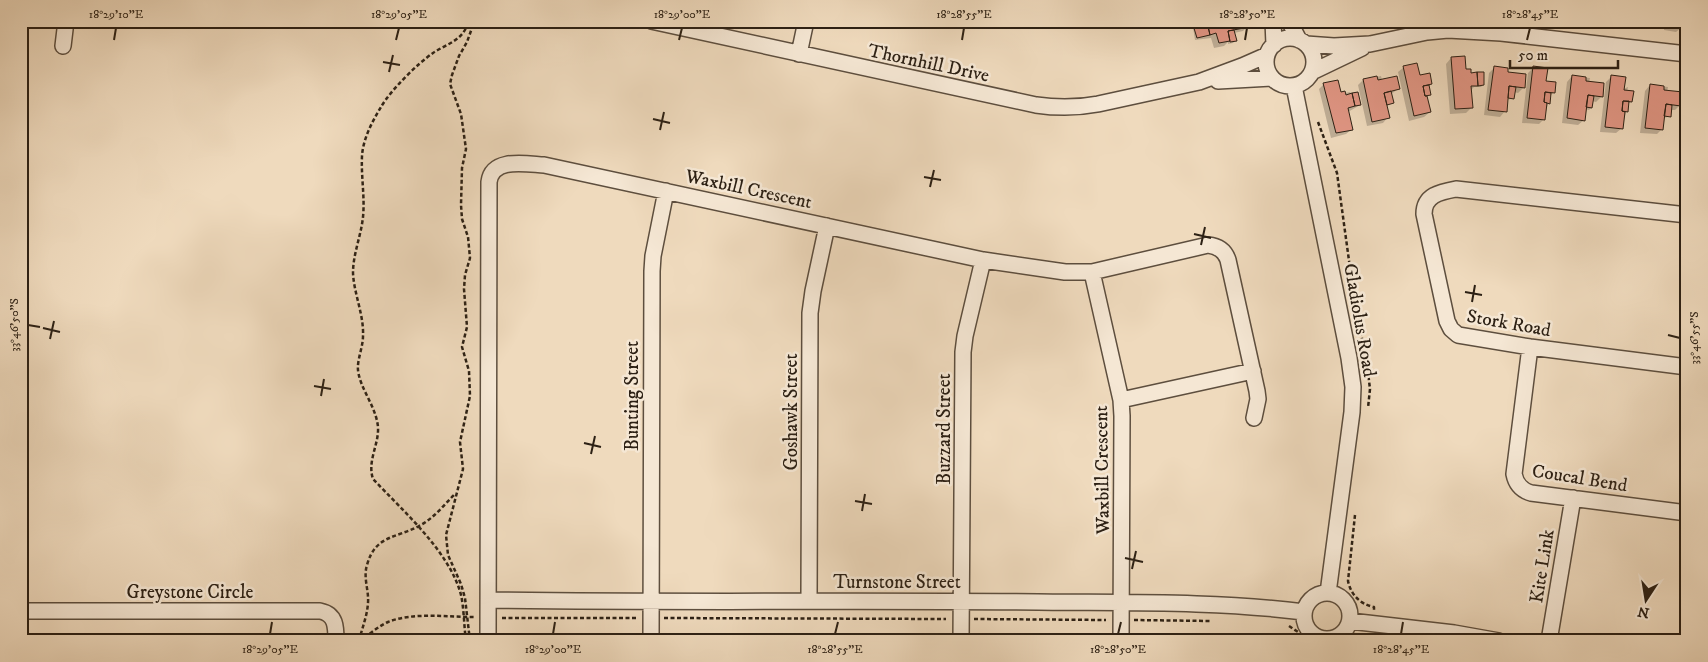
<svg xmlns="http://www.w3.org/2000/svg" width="1708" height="662" font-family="'IM FELL DW Pica',serif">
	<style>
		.shadow { fill: #0003 }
		.building { fill: #e09583; stroke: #2c2014 }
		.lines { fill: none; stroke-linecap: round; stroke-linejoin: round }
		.street-casing { stroke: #5d4e3e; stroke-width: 18 }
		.path { stroke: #2c2014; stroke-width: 2.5; stroke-dasharray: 4 2.5; stroke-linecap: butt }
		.street { stroke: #f5e7d4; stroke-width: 15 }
		.ticks { fill: none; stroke: #2c2014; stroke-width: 2 }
		.labels { text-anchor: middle; stroke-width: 5; stroke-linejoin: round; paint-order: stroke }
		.street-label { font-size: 19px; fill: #2c2014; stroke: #f5e7d4 }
		.neatline { fill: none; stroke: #2c2014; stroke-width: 2 }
		.ticks-label { font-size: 12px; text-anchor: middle; fill: #2c2014 }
	</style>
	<rect width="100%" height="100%" fill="#efdabd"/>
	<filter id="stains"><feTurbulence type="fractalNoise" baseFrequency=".004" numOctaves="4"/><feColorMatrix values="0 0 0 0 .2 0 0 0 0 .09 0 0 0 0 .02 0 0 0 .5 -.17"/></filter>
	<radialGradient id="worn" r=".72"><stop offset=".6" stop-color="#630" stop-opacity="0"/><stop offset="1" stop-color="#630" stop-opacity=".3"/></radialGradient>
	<path class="shadow" d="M1192,21h5l1,4 8,-1 3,-3h38l1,5 -5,5 -9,2 2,7 -3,3 -5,1v-2l-4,4 -10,2 -3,-10 -16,2z
		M1322,21h16l-3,3 -9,2 -3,-1z
		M1621,21h18l-6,8 -12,-2z
		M1665,21h17v6l-6,5 -12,-2z
		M1451,58l32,27 -2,2h-7l-3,3v18l-5,5 -16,1 -4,-50z
		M1404,67l27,17 -3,3 2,7 -4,3 4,15 -6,5 -15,4 -11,-49z
		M1494,68l12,5 18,14 -6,6 -4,-1 -12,4v3l10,1h-5l-2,11 -5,6 -16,-2 5,-42z
		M1533,68l21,24 -4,4 -6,23 -5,5 -17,-1 6,-50z
		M1381,76l1,4 16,9 -8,6 2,8 -6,3 2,11 -5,6 -16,3 -9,-41 5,-5z
		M1572,76l18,2 -1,5 13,13 -6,6 -4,-1 -1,7 -2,2 -4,-1 -1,11 -6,5 -16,-2 5,-41z
		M1612,76l11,13 5,-2 -1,5 4,9 -3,3 -6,24 -6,5 -16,-1 6,-50z
		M1324,84l16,10 10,-2 10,13 -12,7 4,17 -6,5 -15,4 -12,-49z
		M1650,85l18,2 -1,5 13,13 -5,5h-5l-7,5v2l5,1h-5l-1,11 -5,5 -17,-1 5,-42z
		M1687,87v15l-4,-1 2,-12z
		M1687,112v15h-3z"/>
	<path class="building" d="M1212,21h36l1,6 -21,4 2,10 -11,2 -3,-10 -6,2 -3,-13z
		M1625,21h15v3l-15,-2z
		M1669,21h15l-1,6 -15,-2z
		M1207,22l3,13 -13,3 -4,-13z
		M1234,30l3,11 -7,1 -2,-11z
		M1465,56l1,13h5v4l6,-1 1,14h-7l2,22 -18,1 -4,-52z
		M1417,63l3,12 10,-2 2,11 -9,2 2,10h2l4,16 -17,4 -11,-50z
		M1494,66l14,2v4l18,2 -1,14 -16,-2 -2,26 -19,-2z
		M1533,66l15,2 -2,13 10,1 -1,11 -10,-1 -1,10 3,1 -2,17 -18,-2z
		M1477,72h7v13l-6,1z
		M1572,75l14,2v4l18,2 -1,14 -15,-2 -3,26 -18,-3z
		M1611,75l15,2 -2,13 10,1 -2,11 -9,-1 -1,10 3,1 -2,17 -18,-2z
		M1377,76l1,4 19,-4 3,13 -16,4 6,25 -18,4 -9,-43z
		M1338,80l3,12 4,-1 1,4 6,-2 3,13 -7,2 5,22 -17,3 -13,-50z
		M1650,84l14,2v4l19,2 -2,14 -15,-2 -3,26 -18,-2z
		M1429,85l2,10 -6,1 -2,-10z
		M1509,86l7,1 -2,12 -6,-1z
		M1391,91l3,12 -7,2 -3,-12z
		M1358,92l3,13 -6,1 -3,-13z
		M1545,92l6,1 -1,11 -6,-2z
		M1588,95l6,1 -2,12 -6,-1z
		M1623,101h6l-1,11 -6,-1z
		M1666,104l6,1 -1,12 -7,-1z"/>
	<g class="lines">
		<defs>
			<path id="street" d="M651,21l385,84c21,3 41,3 62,-1l101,-22 43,-16 25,-11
				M1273,21l1,24
				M1289,21l10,19
				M1266 62a24 24 0 1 1 48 0a24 24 0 1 1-48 0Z
				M1306,44l28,2 36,-2 57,-12 21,-2 53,3 186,21
				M63,46l3,-25
				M799,54l7,-33
				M1312,72l50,-24
				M1218,81l54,-3
				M1294,86l55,272 4,29 -1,25 -24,181
				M1687,215l-231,-26c-16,3 -32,6 -32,25l23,107 4,8 7,6 72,12 157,20
				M1092,272l29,128 1,16 -1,225
				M1530,347l-16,127c2,10 7,16 17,19l156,20
				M1121,400l132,-29
				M1304 616a23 23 0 1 1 46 0a23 23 0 1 1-46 0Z
				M489,600c183,3 366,0 549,2 89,1 178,-1 266,10
				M809,600l1,-287 3,-22 14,-65
				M21,611h299c16,3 16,16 16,30
				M1350,621l104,12 45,8
				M488,641l1,-459c3,-25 37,-18 55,-17l439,95 82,12h27l116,-27c10,1 17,6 20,15l29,131 1,8 -4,19
				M651,641l1,-370 1,-15 13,-65
				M961,641l2,-289 2,-16 18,-76
				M1549,641l24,-143"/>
		</defs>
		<use href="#street" class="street-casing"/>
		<path class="path" d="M1318,122l19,51 17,124 13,67 3,25 -2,19
			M1355,515l-7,66c3,14 12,23 26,26v3
			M502,618h134
			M664,618l282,1
			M974,619l132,1
			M1134,620l77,1
			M1289,626l12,8 5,7
			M359,641c10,-6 18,-14 29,-19 24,-10 60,-5 86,-5
			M359,641c3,-13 8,-24 9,-38 1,-13 -5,-25 -1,-38 8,-30 30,-27 52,-39 14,-7 24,-20 35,-31
			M466,641c-2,-14 -2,-33 -5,-46 -11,-43 -58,-84 -88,-116 -6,-18 6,-34 5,-52 -2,-21 -18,-38 -20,-57 -1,-10 5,-23 5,-34 1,-21 -9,-42 -10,-63 0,-19 8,-37 10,-56 2,-20 -2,-40 -1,-61 1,-17 10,-34 19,-49 9,-16 36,-43 52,-54 13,-9 32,-13 35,-32
			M470,641l-5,-43 -4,-14 -13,-29 -2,-20 17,-66 -3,-27 10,-46 -1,-25 -7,-24 5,-20 -3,-38 1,-14 5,-17 -2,-21 -6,-18 -1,-14 1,-37 4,-19 -5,-35 -11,-30 2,-9 7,-19 8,-14 5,-14v-7
			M1348,641l9,-4"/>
		<use href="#street" class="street"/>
	</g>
	<path class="ticks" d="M114,40l2,-12M396,40l3,-12M679,40l3,-12M962,40l2,-12M1245,40l2,-12M1527,40l3,-12M383,62l17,3M389,72l4,-17M653,119l17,4M660,130l4,-18M924,177l17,3M930,187l4,-17M1194,234l17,4M1201,245l4,-18M1465,292l17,3M1472,302l3,-17M28,325l12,2M43,328l17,4M1668,335l12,3M50,339l4,-18M314,386l17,3M321,396l3,-17M584,443l17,4M591,454l4,-18M855,501l17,3M862,511l3,-17M1125,558l18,4M1132,569l4,-18M270,634l2,-12M553,634l2,-12M835,634l3,-12M1118,634l3,-12M1401,634l2,-12"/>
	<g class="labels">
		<g class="street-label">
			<text transform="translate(929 62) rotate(12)" y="7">Thornhill Drive</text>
			<text transform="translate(749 188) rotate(12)" y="7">Waxbill Crescent</text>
			<text transform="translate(1361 320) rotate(80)" y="7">Gladiolus Road</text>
			<text transform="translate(1509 322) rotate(10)" y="7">Stork Road</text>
			<text transform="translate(631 396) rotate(-90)" y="7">Bunting Street</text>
			<text transform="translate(790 412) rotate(-90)" y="7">Goshawk Street</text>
			<text transform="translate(943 429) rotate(-90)" y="7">Buzzard Street</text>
			<text transform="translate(1101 470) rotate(-91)" y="7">Waxbill Crescent</text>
			<text transform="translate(1580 477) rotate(9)" y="7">Coucal Bend</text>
			<text transform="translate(1541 566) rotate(-81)" y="7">Kite Link</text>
			<text x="897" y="588">Turnstone Street</text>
			<text x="190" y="598">Greystone Circle</text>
		</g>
	</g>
	<rect width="1708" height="662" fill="none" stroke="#efdabd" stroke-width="55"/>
	<g transform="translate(1646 600) rotate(192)" stroke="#f5e7d4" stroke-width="4" paint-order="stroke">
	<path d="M0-4L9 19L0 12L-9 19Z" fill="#2c2014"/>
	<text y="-8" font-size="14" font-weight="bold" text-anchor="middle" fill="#2c2014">N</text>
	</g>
	<path d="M1510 60v8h108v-8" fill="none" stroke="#2c2014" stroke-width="2.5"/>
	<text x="1518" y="60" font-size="15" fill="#2c2014" stroke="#f5e7d4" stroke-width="4" paint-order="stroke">50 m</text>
	<rect x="28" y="28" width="1652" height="606" class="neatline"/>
	<g class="ticks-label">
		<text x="116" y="18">18°29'10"E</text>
		<text x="399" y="18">18°29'05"E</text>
		<text x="682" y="18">18°29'00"E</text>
		<text x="964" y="18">18°28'55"E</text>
		<text x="1247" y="18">18°28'50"E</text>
		<text x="1530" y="18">18°28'45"E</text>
		<text transform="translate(14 325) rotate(-90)" y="4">33°46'50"S</text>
		<text transform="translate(1694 338) rotate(-90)" y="4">33°46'55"S</text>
		<text x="270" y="653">18°29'05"E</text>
		<text x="553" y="653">18°29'00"E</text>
		<text x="835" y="653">18°28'55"E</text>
		<text x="1118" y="653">18°28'50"E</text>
		<text x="1401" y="653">18°28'45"E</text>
	</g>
	<rect width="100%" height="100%" filter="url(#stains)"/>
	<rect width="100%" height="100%" fill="url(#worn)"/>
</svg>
